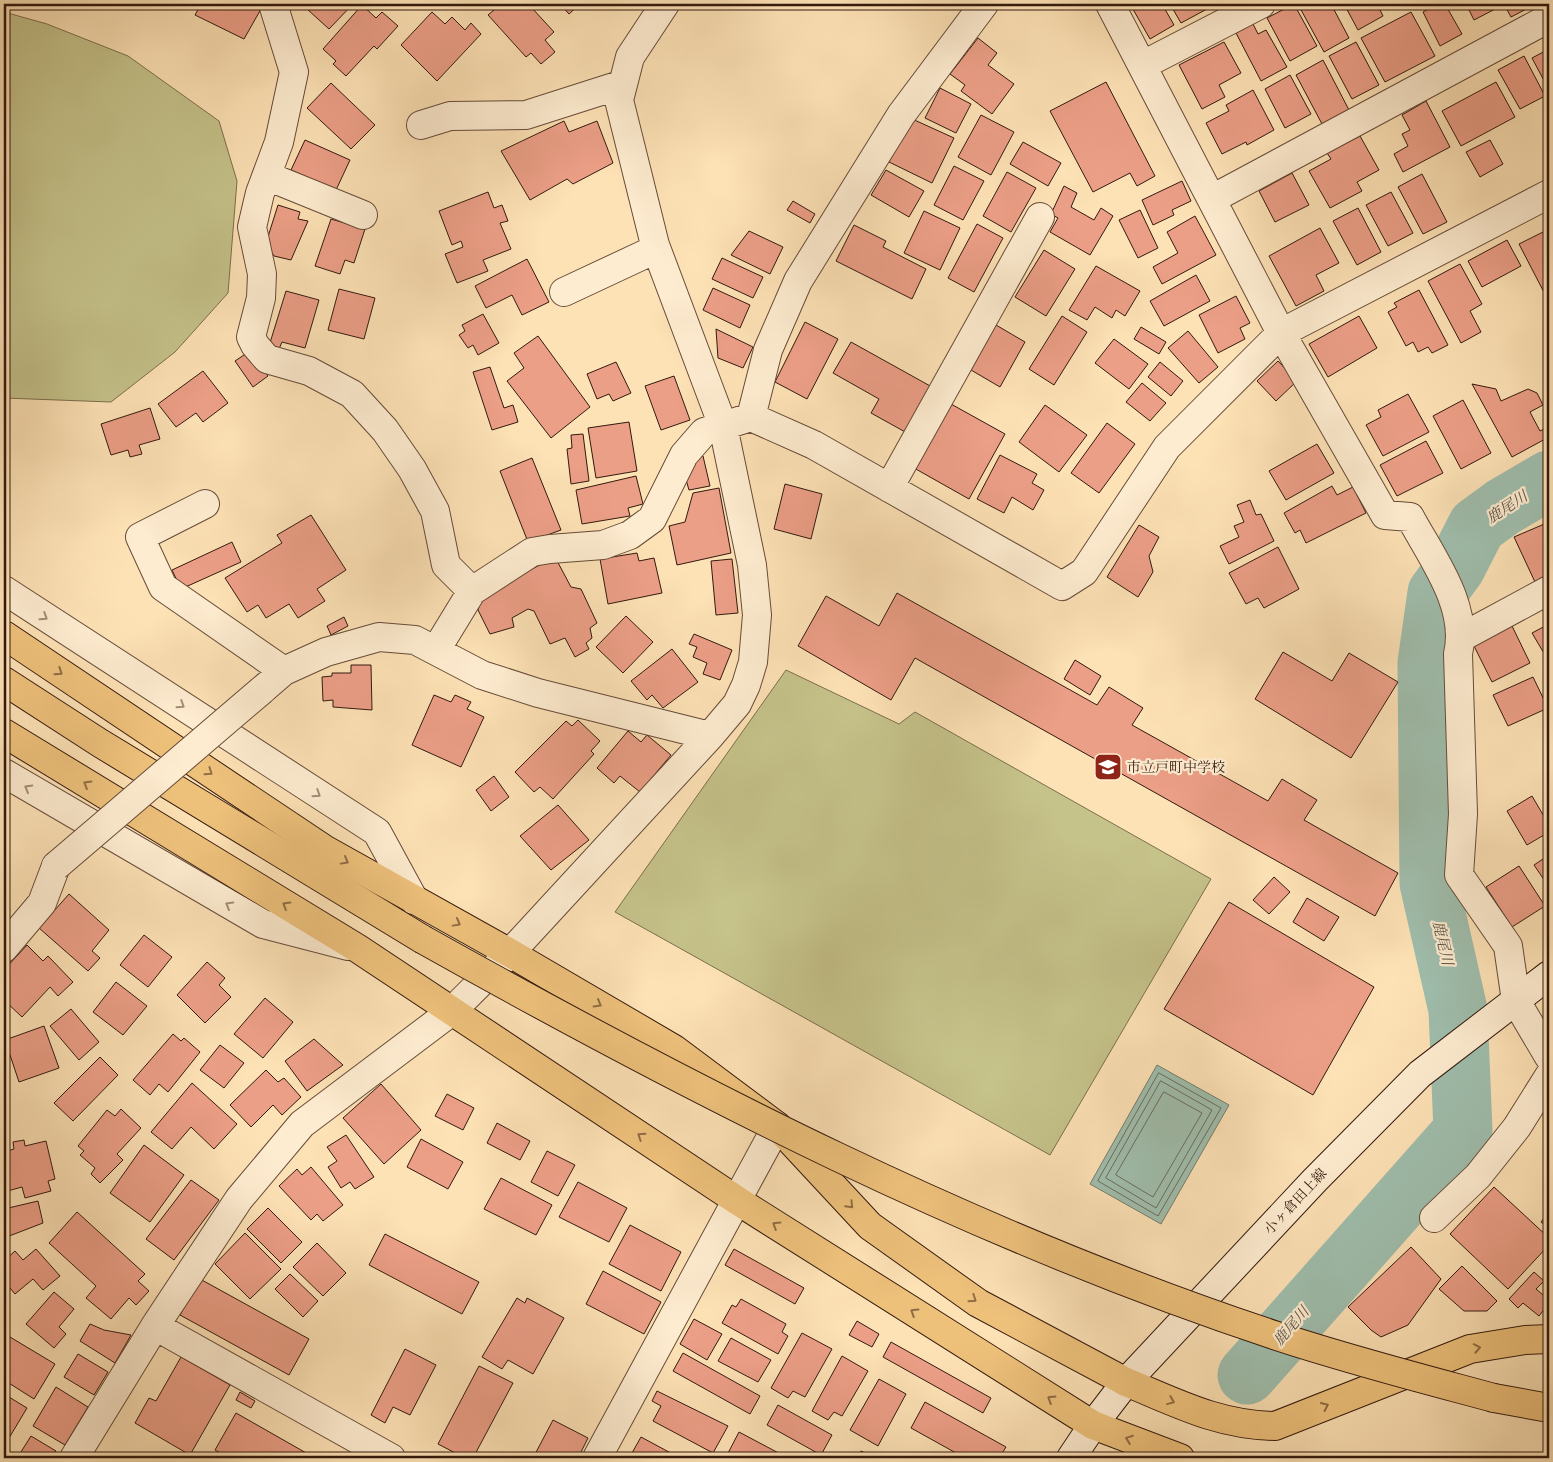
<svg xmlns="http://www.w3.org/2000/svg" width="1553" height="1462" font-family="'IM FELL English','Noto Serif JP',serif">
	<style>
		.green { fill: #c5c28a; stroke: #7c6e4c }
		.water { fill: #9fbead; stroke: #747c6d }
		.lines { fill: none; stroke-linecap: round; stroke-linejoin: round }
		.shore { stroke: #696c5e; stroke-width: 1 }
		.river { stroke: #9fbead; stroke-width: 59 }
		.building { fill: #ec9f87; stroke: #33190e }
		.street-casing { stroke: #664b38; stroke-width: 30 }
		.secondary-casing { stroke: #33190e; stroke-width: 30 }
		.primary-casing { stroke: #33190e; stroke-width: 30 }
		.highway-casing { stroke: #33190e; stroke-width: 30 }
		.street { stroke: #feecd0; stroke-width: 28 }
		.secondary { stroke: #feecd0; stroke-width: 28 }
		.primary { stroke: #eec17b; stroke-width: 28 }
		.highway { stroke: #eec17b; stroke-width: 28 }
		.street-bridge-casing { stroke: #664b38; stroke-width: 30; stroke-linecap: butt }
		.highway-bridge-casing { stroke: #33190e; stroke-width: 30; stroke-linecap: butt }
		.street-bridge { stroke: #feecd0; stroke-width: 28 }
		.highway-bridge { stroke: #eec17b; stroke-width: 28 }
		.oneway { stroke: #a38d79 }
		.oneway2 { stroke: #906d44 }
		.labels { text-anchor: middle; stroke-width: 4.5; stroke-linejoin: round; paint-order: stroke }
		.poi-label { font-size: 14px; fill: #33190e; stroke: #feecd0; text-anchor: start }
		.street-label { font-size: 14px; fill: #33190e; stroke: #feecd0 }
		.water-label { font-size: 15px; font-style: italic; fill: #595346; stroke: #feecd0 }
	</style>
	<rect width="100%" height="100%" fill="#fde2b6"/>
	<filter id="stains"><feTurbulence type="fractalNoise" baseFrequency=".004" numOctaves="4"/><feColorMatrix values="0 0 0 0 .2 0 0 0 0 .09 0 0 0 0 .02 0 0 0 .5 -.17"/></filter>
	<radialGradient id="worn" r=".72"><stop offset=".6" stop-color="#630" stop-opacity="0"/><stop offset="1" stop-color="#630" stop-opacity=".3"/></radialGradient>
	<path class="green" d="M4,12l43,12 81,32 91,65 18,60 -9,112 -53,59 -64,50 -107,-4z
		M786,670l113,54 16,-12 296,167 -161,276 -435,-243z"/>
	<path class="water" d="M1157,1065l72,40 -68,119 -71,-40z"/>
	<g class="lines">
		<path class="shore" d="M1159,1073l62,35 -63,108 -60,-35z
			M1161,1081l51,29 -56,98 -50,-30z
			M1164,1092l38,21 -49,84 -37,-22z"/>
		<path class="river" d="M1247,1375l216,-244 -5,-121 -29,-127 -2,-220 10,-70 19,-26 21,-41 26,-19 46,-27"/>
	</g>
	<path class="building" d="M201,4h49l11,5 -17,30 -49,-24z
		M312,4h41l-24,25 -22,-20z
		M501,4h36l-5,4 22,24 -9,8 10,12 -14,12 -10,-11 -5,4 -38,-42z
		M560,4h20l-11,10z
		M1130,4h32l12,21 -24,14z
		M1170,4h34l3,5 -26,14z
		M1294,4l23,42 -27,15 -23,-43z
		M1307,4h24l18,34 -25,14 -24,-44z
		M1344,4h33l6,12 -25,14z
		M1384,4h16l-13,6z
		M1438,4h7l17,30 -22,12 -17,-34z
		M1466,4h31l2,3 -25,13z
		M1504,4h32l-25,13z
		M362,5l14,13 6,-6 16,14 -21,23 -3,-3 -28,30 -13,-12 3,-3 -13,-12z
		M432,12l13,12 7,-7 13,13 6,-7 10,11 -44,47 -36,-36z
		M1411,12l24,44 -50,26 -24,-44z
		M1253,24l5,10 8,-4 21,37 -26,14 -25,-48z
		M978,38l19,15 -9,12 26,19 -22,30 -31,-23 4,-6 -15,-11z
		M1224,42l17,31 -22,12 6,12 -23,12 -23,-44z
		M1356,42l23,43 -27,14 -23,-43z
		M1549,49v41l-17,-32z
		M1524,56l21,40 -25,13 -22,-39z
		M1323,60l26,50 -27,14 -26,-49z
		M1290,75l21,39 -26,14 -20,-39z
		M1106,82l49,94 -18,10 -7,-13 -37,19 -43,-81z
		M1496,82l19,35 -54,29 -19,-35z
		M331,83l44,42 -24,24 -44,-41z
		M940,88l31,16 -15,29 -31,-15z
		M1253,90l21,40 -27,15 -1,-3 -24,12 -16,-31 23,-12 -3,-6z
		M1426,101l24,46 -47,25 -9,-18 14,-8 -6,-12 8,-4 -8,-15z
		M981,115l33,17 -23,43 -33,-18z
		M910,118l44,20 -22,45 -43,-21z
		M564,121l5,11 28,-11 16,42 -40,21 -6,-5 -37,21 -29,-49z
		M1360,136l19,34 -22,12 5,9 -32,17 -21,-37 22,-12 -4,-6z
		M305,140l45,20 -14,30 -45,-20z
		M1490,140l13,24 -23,13 -14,-25z
		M1023,142l38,21 -13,23 -38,-22z
		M954,166l30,15 -21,39 -29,-15z
		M886,170l38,21 -15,26 -38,-22z
		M1007,172l29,16 -25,44 -28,-16z
		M1292,173l17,32 -34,17 -16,-31z
		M1422,174l25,48 -24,12 -25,-47z
		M1182,181l9,20 -19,9 2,5 -21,10 -11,-25z
		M1064,186l13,7 -6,14 23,13 7,-12 12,8 -23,39 -40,-23 8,-14 -7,-4z
		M488,192l6,16 8,-3 6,16 -8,2 11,26 -28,11 5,11 -31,12 -12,-29 18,-7 -2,-6 -9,4 -13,-34z
		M1391,192l22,41 -25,13 -22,-41z
		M793,201l22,13 -5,9 -23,-13z
		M278,205l22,7 -2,7 10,2 -17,39 -17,-4 -8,-13z
		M1358,208l23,44 -24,13 -24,-44z
		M1140,210l18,38 -20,10 -19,-38z
		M924,211l36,17 -20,42 -36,-17z
		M1195,216l21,39 -54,29 -9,-17 25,-14 -11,-21z
		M331,219l34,10 -11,34 -9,-3 -5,14 -25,-8z
		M977,224l26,14 -29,54 -26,-14z
		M854,225l32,16 -3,6 43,22 -14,30 -76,-38z
		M1320,228l19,35 -23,12 8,16 -28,15 -27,-50z
		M1549,229v73l-30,-58z
		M749,231l34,16 -13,27 -39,-19z
		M1507,240l14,26 -39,21 -14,-26z
		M1044,250l31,19 -29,47 -31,-19z
		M722,258l41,19 -10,21 -41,-19z
		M527,259l22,43 -27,13 -10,-20 -26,13 -11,-22z
		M1460,264l22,40 -12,7 11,21 -20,11 -33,-62z
		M1096,266l44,25 -15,25 -9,-6 -4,8 -17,-11 -8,13 -18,-10z
		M1196,275l14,26 -46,25 -14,-25z
		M713,288l37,17 -10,23 -37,-18z
		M339,289l36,9 -11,41 -36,-9z
		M1419,290l29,55 -16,8 -4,-6 -10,5 -5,-10 -7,4 -18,-34 9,-5 -3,-4z
		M286,291l33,9 -14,48 -23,-6 -3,7 -10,-3z
		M1236,296l14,27 -10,5 5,11 -27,14 -19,-38z
		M483,314l16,29 -21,12 -5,-10 -5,3 -9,-13 6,-4 -3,-6z
		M1062,316l25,16 -33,53 -25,-16z
		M1359,316l18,32 -49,29 -19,-33z
		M805,322l33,17 -31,60 -32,-17z
		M996,325l29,17 -25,45 -29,-17z
		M1141,327l25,15 -7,12 -25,-15z
		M716,329l37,18 -10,21 -25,-10z
		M1188,331l30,36 -19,16 -31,-35z
		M538,336l52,71 -39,31 -44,-57 17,-13 -10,-15z
		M1114,339l34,25 -19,25 -34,-26z
		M851,342l81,45 -25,46 -36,-20 8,-14 -46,-26z
		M250,351l18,25 -15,11 -18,-26z
		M1278,361l19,20 -21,20 -19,-20z
		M616,362l15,31 -18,8 -4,-7 -12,5 -10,-25z
		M1160,362l23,19 -12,15 -23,-19z
		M490,367l14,41 9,-3 5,17 -26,8 -19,-58z
		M203,371l25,32 -25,19 -7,-9 -20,14 -18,-23z
		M674,376l16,44 -29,10 -16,-44z
		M1142,383l24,20 -16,18 -24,-19z
		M1472,384l24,5 5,12 27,-12 9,4 6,12 -13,7 10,19 6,-3 3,9 -37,20z
		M1408,394l21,38 -46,24 -17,-31 15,-8 -3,-7z
		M1463,400l28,53 -30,16 -28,-53z
		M951,404l54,30 -36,65 -55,-31z
		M1045,405l42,30 -28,37 -40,-30z
		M150,408l10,31 -21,6 3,9 -12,3 -2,-7 -17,5 -10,-31z
		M629,422l8,49 -41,7 -8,-50z
		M1107,423l28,21 -36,49 -28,-20z
		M583,434l6,47 -18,3 -4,-35 5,-1 -1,-13z
		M1426,441l17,32 -46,23 -17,-31z
		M1317,444l17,29 -48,27 -17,-29z
		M1000,455l37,19 -5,9 12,7 -11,20 -21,-13 -8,16 -27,-14z
		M703,456l7,30 -21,4 -5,-17 9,-16z
		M532,458l29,72 -33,12 -28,-71z
		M636,476l7,28 -15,4 2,8 -48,8 -6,-34z
		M785,484l37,10 -11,45 -37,-10z
		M1332,486l5,9 16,-8 13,26 -60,30 -6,-13 -5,3 -11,-20z
		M719,488l12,65 -54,12 -8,-39 16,-4 8,-29z
		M1250,500l6,15 5,-1 13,27 -45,23 -9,-18 19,-9 -5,-11 10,-4 -7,-17z
		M311,515l35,55 -29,19 8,12 -27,17 -9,-14 -23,14 -8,-13 -11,7 -22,-34 57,-35 -5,-8z
		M1549,522v53l-14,7 -21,-45z
		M1139,525l20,12 -10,19 4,16 -15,25 -31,-20z
		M232,542l9,20 -60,27 -9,-19z
		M1278,547l21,42 -35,19 -6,-10 -12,6 -17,-31z
		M637,553l2,8 15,-3 8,35 -54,11 -8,-45z
		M555,557l16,30 10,2 16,34 -7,5 2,10 -6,5 3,6 -14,8 -10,-19 -15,6 -16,-33 -6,-2 -16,9 2,9 -24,7 -12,-24 4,-15z
		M732,559l6,54 -22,2 -5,-54z
		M897,593l200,112 12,-18 34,21 -11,17 136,76 14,-22 35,21 -13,20 94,53 -23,43 -460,-258 -24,42 -93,-54 28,-50 53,30z
		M626,616l27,26 -30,31 -27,-26z
		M344,617l4,9 -17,9 -4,-9z
		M1549,624v29l-4,2 -13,-22z
		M1512,626l18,37 -38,19 -19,-38z
		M694,634l38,16 -12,30 -17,-6 4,-11 -14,-6 4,-10 -8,-3z
		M672,649l26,33 -35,26 -11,-13 -5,5 -16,-19z
		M1283,652l49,29 17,-28 49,29 -47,76 -96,-59z
		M1075,660l26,16 -11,19 -26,-16z
		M351,665h20l1,45 -39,-3v-7l-10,1 -1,-24 10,-1v-3h19z
		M1533,677l15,31 -40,18 -15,-31z
		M434,695l17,7 4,-7 16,7 -4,7 17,8 -23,50 -49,-22z
		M578,720l22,21 -9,10 3,3 -41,45 -13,-12 -6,5 -19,-20 51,-51 6,5z
		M628,731l13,11 6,-7 24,20 -31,37 -20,-16 -6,7 -17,-15z
		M494,776l15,21 -18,14 -15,-21z
		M1532,796l17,29v7l-22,13 -20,-34z
		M558,805l31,35 -38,30 -31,-34z
		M1549,855v32l-15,-22z
		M1519,866l26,40 -33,21 -26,-40z
		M1274,877l16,15 -21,22 -16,-14z
		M69,894l40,36 -17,21 8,7 -12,13 -49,-43z
		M1307,898l32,19 -15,24 -31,-19z
		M1229,902l145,85 -61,108 -149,-86z
		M4,903l6,6 -6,8z
		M144,935l28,22 -24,30 -28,-22z
		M27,945l16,16 5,-5 25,26 -15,14 -8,-9 -28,30 -18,-17v-30z
		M207,962l18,16 -6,7 12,12 -26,26 -28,-28z
		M116,982l31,24 -24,29 -30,-23z
		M265,998l28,24 -30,36 -29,-24z
		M71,1009l28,33 -20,18 -29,-34z
		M44,1026l15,42 -40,14 -14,-42z
		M173,1034l8,7 3,-3 16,14 -32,40 -9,-8 -9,11 -17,-15z
		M314,1039l29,26 -36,26 -22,-30z
		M220,1045l24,18 -20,25 -24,-18z
		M100,1057l18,18 -45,46 -19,-18z
		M266,1070l12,12 6,-4 17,19 -19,18 -9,-10 -22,22 -21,-22z
		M192,1083l45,41 -23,25 -23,-22 -19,22 -21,-17z
		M381,1084l40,46 -37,34 -41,-46z
		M447,1094l27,14 -11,22 -28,-14z
		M121,1109l20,19 -24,26 6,6 -23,23 -9,-9 4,-6 -15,-13 4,-4 -6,-5 29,-36 8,6z
		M497,1123l33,18 -10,19 -33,-17z
		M346,1135l28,42 -19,12 -5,-7 -9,6 -13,-21 9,-6 -10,-14z
		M421,1139l42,23 -15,27 -41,-22z
		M24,1140l1,6 21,-5 9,38 -7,2 3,10 -26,7 -3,-11 -18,5v-40l10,-3 -1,-7z
		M144,1145l40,30 -34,47 -40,-29z
		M547,1151l28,14 -17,31 -27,-14z
		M311,1167l32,38 -20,16 -6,-7 -6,6 -32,-34 18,-17 5,6z
		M501,1178l51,27 -16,30 -52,-26z
		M191,1180l28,20 -45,60 -28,-21z
		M578,1182l49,26 -18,34 -50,-25z
		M1494,1187l55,51v7l-41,44 -58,-55z
		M38,1201l5,22 -39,15v-29z
		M268,1208l34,34 -21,21 -34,-34z
		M77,1212l68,62 -7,7 11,10 -13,14 -7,-7 -18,21 -25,-21 10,-12 -47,-43z
		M1549,1212v16l-8,-6z
		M630,1225l51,27 -20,39 -52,-27z
		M245,1233l36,36 -31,30 -35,-35z
		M385,1234l94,48 -17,32 -93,-49z
		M317,1243l29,30 -23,23 -30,-29z
		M1411,1247l30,32 -33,46 -27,12 -10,-7 -23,-23z
		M36,1249l24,27 -17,14 -10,-11 -18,15 -11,-13v-20l11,-10 8,9z
		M734,1249l70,39 -9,16 -70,-39z
		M1462,1266l35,35 -10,10h-23l-25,-22z
		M603,1271l58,31 -17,32 -58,-30z
		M1534,1272l10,9 -8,8 13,11v3l-10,13 -16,-13 -5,5 -9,-9z
		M290,1274l28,27 -15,16 -28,-28z
		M200,1279l109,60 -20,36 -109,-60z
		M54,1292l20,17 -15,18 7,7 -12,14 -28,-24z
		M517,1298l8,5 2,-5 37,20 -31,56 -25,-14 -6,9 -20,-12z
		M741,1299l45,25 -4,8 6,4 -10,18 -56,-31 10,-18 4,2z
		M694,1319l28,15 -15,26 -27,-16z
		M857,1321l22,13 -7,13 -23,-12z
		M90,1324l14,6 27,5 -16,28 -35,-22z
		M802,1333l30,16 -27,48 -12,-6 -5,7 -17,-10z
		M10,1337l45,27 -21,35 -30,-19v-32z
		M731,1338l40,22 -13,22 -40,-21z
		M891,1342l100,56 -8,15 -100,-56z
		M405,1349l31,16 -26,50 -17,-8 -8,16 -14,-8z
		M683,1353l77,43 -10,18 -77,-43z
		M78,1354l30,18 -14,23 -30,-18z
		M842,1356l26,15 -26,45 -8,-4 -6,8 -16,-9z
		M181,1357l49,28 -40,70 -55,-32 14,-25 7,3z
		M479,1366l34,17 -40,75h-8l-27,-14z
		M879,1379l27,15 -28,52 -28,-16z
		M56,1387l32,20 -23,38 -32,-19z
		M657,1391l71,35 -15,27 -60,-32 8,-15 -9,-5z
		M240,1392l15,9 -4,7 -15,-8z
		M4,1394l23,14 -21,35 -2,-1z
		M925,1402l81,45 -7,11h-46l3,-5 -45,-25z
		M778,1405l54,30 -11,20 -54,-30z
		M236,1413l79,45h-86l-14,-8z
		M553,1420l35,18 -10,20h-45z
		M739,1432l49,26 -62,-1z
		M31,1436l25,15 -4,7h-30l-3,-3z
		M641,1437l39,21h-39l-9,-5z
		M861,1451l14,7h-18z"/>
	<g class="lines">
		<defs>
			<path id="street" d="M273,4l21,68 -15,70 -19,51 -8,34 10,47 -1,24 -10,39 4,8 12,14 42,12 43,23 33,36 27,39 23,42 11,54 26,26
				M1110,4l171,329 104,182 25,2c22,41 59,89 48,137l5,160 -4,61 49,71 8,55 33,56
				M1143,65l118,-61
				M421,125l29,-9 76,-1 97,-31
				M267,176l96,39
				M1212,199l337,-181
				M564,292l92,-43
				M751,417l17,-67 30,-69 103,-166 83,-111
				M889,488l151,-271
				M205,504l-65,33 23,50 121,84
				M4,590l373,242 37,68
				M1462,637l87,-47
				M436,650l36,-59 60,-39 18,-3 53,-4 27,-10 22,-16 32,-64 20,-23 47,-15 63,28 248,141 22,-14 83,-125 114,-114 268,-139
				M262,690l22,-19 42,-19 53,-15 36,3 67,35 56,18 172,43
				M4,773l259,151 85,22
				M4,948l38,-45 14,-37
				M1434,1218l44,-42 39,-49 32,-51
				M155,1326l236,132
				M74,1458l81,-132 84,-127 63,-75 150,-113 58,-58 200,-217 27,-32 9,-19 7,-23 4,-47 -5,-50 -29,-139 -68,-181 -36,-145 11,-43 35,-53
				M597,1458l180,-332"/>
			<path id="secondary" d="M1071,1458l22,-33 33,-43 189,-202 105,-106 129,-99"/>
			<path id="primary" d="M4,635l320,214 186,104 164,96 103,77 93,100 108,77 148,79
				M4,733l353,215 381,253 355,224"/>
			<path id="highway" d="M4,681l96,62 322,196
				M1126,1382c51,21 92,43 149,44l195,-77 55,-9 24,-1
				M1494,1398l55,10
				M1093,1425l87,33"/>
		</defs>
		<use href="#street" class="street-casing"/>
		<use href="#secondary" class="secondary-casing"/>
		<use href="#primary" class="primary-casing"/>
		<use href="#highway" class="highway-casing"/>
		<use href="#street" class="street"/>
		<use href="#secondary" class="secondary"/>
		<use href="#primary" class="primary"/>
		<use href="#highway" class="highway"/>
		<defs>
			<path id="street-bridge" d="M56,866l206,-176"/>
			<path id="highway-bridge" d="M422,939c273,153 553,297 852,396 72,24 146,43 220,63"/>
		</defs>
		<use href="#street-bridge" class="street-bridge-casing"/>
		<use href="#highway-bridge" class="highway-bridge-casing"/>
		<use href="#street-bridge" class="street-bridge"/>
		<use href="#highway-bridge" class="highway-bridge"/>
	</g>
	<defs><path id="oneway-chevron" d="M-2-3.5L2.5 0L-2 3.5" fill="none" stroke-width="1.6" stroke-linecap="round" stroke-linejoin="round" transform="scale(1.25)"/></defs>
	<g class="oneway">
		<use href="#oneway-chevron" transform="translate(44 617) rotate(33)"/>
		<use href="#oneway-chevron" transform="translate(181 705) rotate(33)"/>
		<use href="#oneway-chevron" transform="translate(28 788) rotate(-150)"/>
		<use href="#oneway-chevron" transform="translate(317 794) rotate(33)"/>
		<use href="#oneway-chevron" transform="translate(229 905) rotate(-150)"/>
	</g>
	<g class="oneway2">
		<use href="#oneway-chevron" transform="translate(59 672) rotate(34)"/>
		<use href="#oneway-chevron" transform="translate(209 772) rotate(34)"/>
		<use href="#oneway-chevron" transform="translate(87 784) rotate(-149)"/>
		<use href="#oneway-chevron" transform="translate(345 861) rotate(29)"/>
		<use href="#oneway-chevron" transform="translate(286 905) rotate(-149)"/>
		<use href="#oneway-chevron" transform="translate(457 923) rotate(29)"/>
		<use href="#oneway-chevron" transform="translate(598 1004) rotate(30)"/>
		<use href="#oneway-chevron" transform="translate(641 1136) rotate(-146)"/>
		<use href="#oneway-chevron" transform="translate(850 1205) rotate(46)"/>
		<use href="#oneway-chevron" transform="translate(776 1225) rotate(-148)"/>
		<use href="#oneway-chevron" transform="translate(973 1299) rotate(35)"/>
		<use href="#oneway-chevron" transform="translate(914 1312) rotate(-148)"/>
		<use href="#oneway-chevron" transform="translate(1477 1348) rotate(-11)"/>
		<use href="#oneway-chevron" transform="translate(1051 1399) rotate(-148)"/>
		<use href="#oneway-chevron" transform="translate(1171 1401) rotate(22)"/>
		<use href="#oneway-chevron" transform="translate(1325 1406) rotate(-25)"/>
		<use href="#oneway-chevron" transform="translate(1129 1439) rotate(-159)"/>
	</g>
	<defs>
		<symbol id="school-square" viewBox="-11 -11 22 22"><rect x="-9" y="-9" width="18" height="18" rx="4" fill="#8f2418" stroke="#feecd0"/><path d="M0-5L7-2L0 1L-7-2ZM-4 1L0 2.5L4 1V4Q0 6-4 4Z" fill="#fff"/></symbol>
	</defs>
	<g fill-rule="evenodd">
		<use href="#school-square" x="1092" y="751" width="32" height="32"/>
	</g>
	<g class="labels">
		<g class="poi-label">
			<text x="1127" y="772">市立戸町中学校</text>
		</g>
		<g class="street-label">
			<text transform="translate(1295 1201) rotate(-47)" y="5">小ヶ倉田上線</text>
		</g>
		<g class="water-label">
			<text transform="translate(1507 507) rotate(-33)" y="5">鹿尾川</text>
			<text transform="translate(1443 943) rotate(77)" y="5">鹿尾川</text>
			<text transform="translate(1291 1326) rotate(-49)" y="5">鹿尾川</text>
		</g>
	</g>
	<rect width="1553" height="1462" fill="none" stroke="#fde2b6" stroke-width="20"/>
	<rect x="5" y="5" width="1543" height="1452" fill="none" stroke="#33190e" stroke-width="2.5"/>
	<rect x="10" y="10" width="1533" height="1442" fill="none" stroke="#33190e"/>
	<rect width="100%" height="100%" filter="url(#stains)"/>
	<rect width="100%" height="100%" fill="url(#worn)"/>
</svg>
